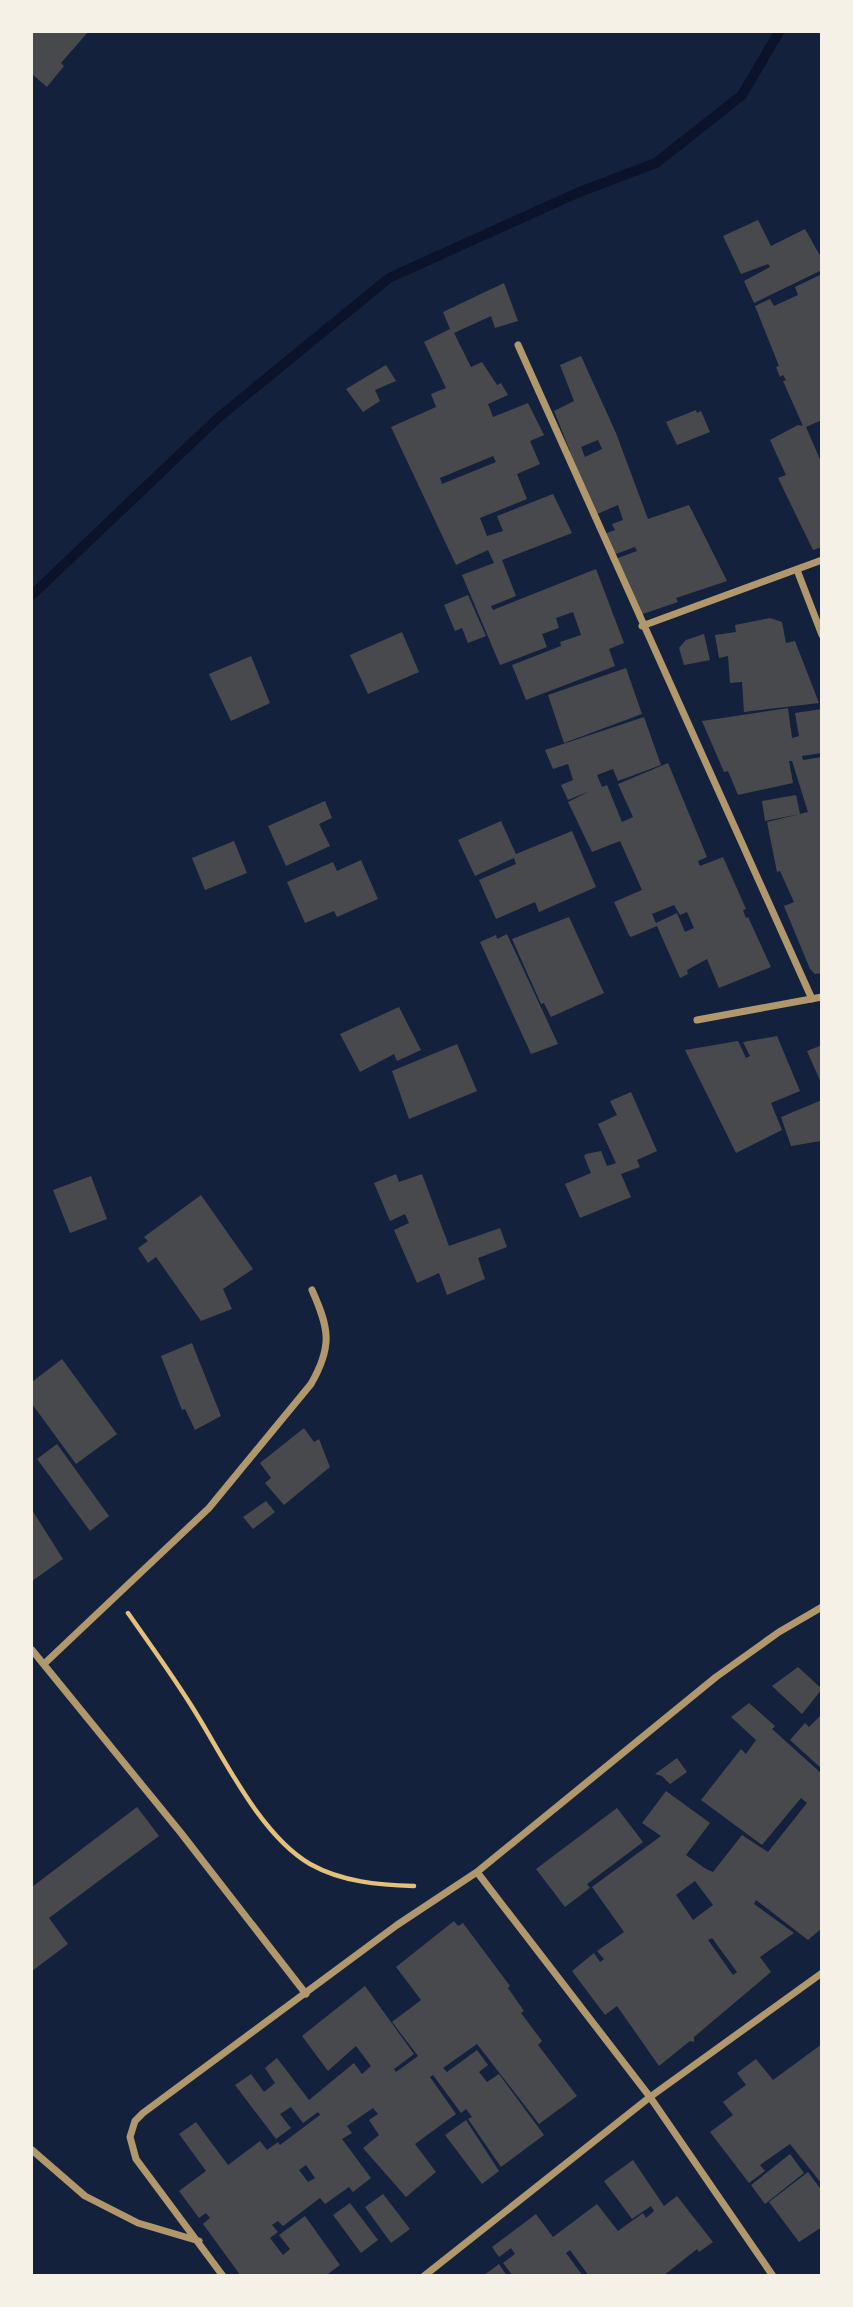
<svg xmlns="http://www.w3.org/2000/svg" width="853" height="2307" font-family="Cabin,sans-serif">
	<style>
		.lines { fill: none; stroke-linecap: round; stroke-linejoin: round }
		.stream { stroke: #0b132b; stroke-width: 10 }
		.building { fill: #48494c; fill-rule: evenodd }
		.path { stroke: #e5c07b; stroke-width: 4.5 }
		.minor { stroke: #b1986c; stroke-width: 7 }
	</style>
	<rect width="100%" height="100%" fill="#14213d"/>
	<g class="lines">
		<path class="stream" d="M32,595l186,-177 171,-140 188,-85 79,-30 86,-68 37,-63"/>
	</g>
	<path class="building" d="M32,32h56l-27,31 3,3 -17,21 -15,-13z
		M758,220l13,26 34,-17 17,30v11l-68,33 -10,-22 26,-14 -2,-3 -27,10 -18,-38z
		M822,274v146l-16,7 16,37v83l-9,3 -35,-72 8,-3 -16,-35 28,-15 5,1 -20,-45 3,-1 -3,-5 -3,2 -4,-10 3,-1 -24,-60 15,-7 4,7 24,-11 -3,-8z
		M504,283l14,38 -23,7 -4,-12 -37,17 17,34 11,-5 15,23 4,-2 7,12 -20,9 5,13 35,-14 16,32 -14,6 10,23 -23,10 10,25 -47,19 7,18 16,-5 -6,-15 56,-22 19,39 -70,27 14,36 -25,10 2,4 103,-41 28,74 -15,6 6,17 -89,34 -14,-35 49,-19 -1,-4 21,-7 -8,-23 -17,6 3,10 -17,6 5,13 -47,18 -38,-90 32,-12 -6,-13 -32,15 -65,-138 45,-20 -5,-13 15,-6 -22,-46 26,-13 -7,-17zM493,456l3,6 -54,22 -2,-6z
		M581,356l35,77 32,86 41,-14 38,76 -51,17 2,4 -38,13 -25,-56 22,-8 -2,-4 -22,8 -9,-21 11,-4 -3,-6 11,-4 -5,-15 -23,10 -27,-62 2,-2 -16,-40 20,-10 -14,-36zM598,440l4,9 -17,8 -4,-10z
		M386,365l10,16 -21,9 5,11 -17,11 -17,-23z
		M696,410l1,3 4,-2 9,21 -33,13 -11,-23z
		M468,595l18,41 -18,7 -6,-15 -7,3 -11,-26z
		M770,618l12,4 4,21 9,-2 24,62 -75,9 -2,-30 -12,1 -2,-27 -9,2 -4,-23 21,-3 -1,-7z
		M402,632l17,40 -51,22 -18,-39z
		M704,634l6,26 -26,5 -5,-17 7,-8z
		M251,656l19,47 -39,18 -22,-47z
		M626,668l16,46 -78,29 -16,-48z
		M788,708l4,30 7,-2 -4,-23 27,-4v44l-20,3 1,4 19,-3v216l-7,1 -5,-5 -26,-63 10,-4 -14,-31 -3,1 -10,-50 41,-10 -16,-51h-3l4,22 -55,12 -10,-24 -4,1 -22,-51z
		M644,717l17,48 -43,16 -5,-12 -16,6 5,12 5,-2 15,37 11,-5 -15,-33 50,-21 39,94 -9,4 2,5 23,-9 23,52 -3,1 3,8 2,-1 23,50 -47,19 -5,2 -12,-29 -20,11 1,4 -8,4 -23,-52 -26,11 -2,-2 -15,-33 28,-12 -22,-49 -28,11 -24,-50 22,-11 -22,9 -7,-15 12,-5 -5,-16 -15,5 -8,-19zM674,905l6,10 7,-3 7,16 -9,4 -8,-19 -21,10 -4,-9z
		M796,795l4,19 -35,7 -3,-20z
		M325,801l7,17 -13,6 11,22 -44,20 -18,-40z
		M501,821l15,33 56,-23 24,56 -57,25 -4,-10 -39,17 -17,-39 37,-16 -2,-6 -39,18 -17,-36z
		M234,841l13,32 -42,17 -13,-32z
		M361,860l17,39 -41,18 -3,-6 -29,12 -18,-41 46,-20 4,9z
		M569,917l35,76 -53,24 -7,-14 -3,1 -29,-65z
		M507,934l51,110 -27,10 -51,-112 16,-7 1,4z
		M399,1007l22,43 -24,11 -3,-7 -34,18 -20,-38z
		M777,1036l23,55 -29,12 11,27 -46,23 -51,-103 53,-9 8,17 4,-2 -7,-14z
		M457,1044l20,47 -68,28 -17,-48z
		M822,1045v40l-15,-34z
		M631,1092l26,59 -20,9 3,7 -19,7 10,23 -51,21 -15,-34 26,-11 -7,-17 2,-2 15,-3 6,15 9,-3 -18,-39 19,-9 -7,-14z
		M822,1100l-1,41 -30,5 -10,-29z
		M396,1174l3,8 23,-8 27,72 51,-18 7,19 -29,11 7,21 -38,16 -8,-22 -22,10 -23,-53 15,-7 -4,-9 -15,7 -16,-38z
		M91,1176l16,43 -37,14 -17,-43z
		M201,1195l52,74 -30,20 9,20 -31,12 -45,-64 -8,6 -10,-15 10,-7 -4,-4z
		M192,1343l29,73 -26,14 -10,-21 -3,1 -21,-54z
		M62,1359l55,75 -41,30 -44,-60v-22z
		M304,1428l10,14 5,-3 11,28 -46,38 -19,-22 6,-5 -11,-15z
		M57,1444l52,72 -19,15 -53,-72z
		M266,1501l9,11 -22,17 -10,-12z
		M32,1510l31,49 -31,22z
		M798,1667l24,22 -20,25 -30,-28z
		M749,1703l26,23 -3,3 50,45v154l-14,12 -52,-40 -2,4 40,29 -34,24 11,15 -77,65v5l-4,-1 -31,25 -42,-60 -12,9 -33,-44 22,-18 6,9 4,-3 -7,-8 27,-19 -32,-45 69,-51 -19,-13 24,-32 44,32 -24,32 20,14 7,3 29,-37 26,17 39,-49 -6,-5 -39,47 -61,-45 40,-51 5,5 10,-14 -25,-23zM695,1881l18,24 -20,15 -17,-25zM712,1938l25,34 -4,3 -25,-35z
		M822,1714v55l-32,-29 15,-17 4,4z
		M677,1758l10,14 -17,12 -8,-8 -7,-2z
		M137,1807l22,29 -110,82 19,26 -36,27v-84z
		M617,1808l26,34 -56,42 3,4 -25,19 -29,-38z
		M454,1921l4,5 5,-3 47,63 -2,2 16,23 -3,2 21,28 -4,4 39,51 -38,28 -62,-80 -34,24 4,4 30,-22 11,15 -9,7 8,10 12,-8 45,61 -43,32 -33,-48 4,-2 -6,-8 -5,4 -28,-38 -3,2 26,37 -41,30 21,28 -30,25 -43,-49 16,-13 -10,-15 9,-6 -5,-6 -26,18 5,7 -10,6 29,39 -18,14 -4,-5 -24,17 -5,-6 -37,28 -5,-5 -6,4 6,7 -8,6 13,17 7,-6 -11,-14 26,-19 35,49 -15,11h-84l-38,-52 7,-6 -4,-5 -7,5 -20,-27 27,-20 -27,-37 17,-12 32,43 32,-24 7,9 11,-8 2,3 40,-30 -2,-3 -15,11 -12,-16 -11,7 11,14 -15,11 -41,-54 16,-11 13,18 11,-9 -10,-15 12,-10 32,42 45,-37 8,11 9,-8 -15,-20 -28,25 -26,-35 63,-50 49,68 -20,15 2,3 22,-16 -26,-34 29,-22 -25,-33zM306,2165l9,13 -7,4 -9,-12z
		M822,2044v140l-32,-40 -30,21 5,6 -16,12 -39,-51 23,-17 -10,-13 23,-17 -9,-12 19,-14 17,21z
		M466,2120l33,51 -17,13 -37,-49z
		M790,2154l14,19 -39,31 -14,-19z
		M633,2160l31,46 13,-10 36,46 -14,10 -2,-3 -34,27h-74l-19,-26 -4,3 17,23h-70l-10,-13 12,-9 -4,-6 -12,9 -7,-10 44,-33 17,23 44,-33 21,27 25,-18 3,5 8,-7 -3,-5 -19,13 -28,-38z
		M808,2172l14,19v36l-23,15 -30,-40z
		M383,2194l27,35 -19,14 -26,-36z
		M350,2203l28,37 -17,13 -28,-38z
		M499,2264l8,12h-24z"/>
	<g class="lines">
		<path class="path" d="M128,1613c21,30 42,59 61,89 32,49 69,132 121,162 32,18 69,21 104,22"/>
		<path class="minor" d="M518,345l294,654
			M797,570l25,65
			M642,626l180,-66
			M697,1020l125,-23
			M32,1650l149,183 125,161
			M44,1664l165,-156 102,-124c22,-38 18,-56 1,-94
			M477,1872l173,225 123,179
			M32,2150l53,46 53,27 61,18
			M223,2276l-87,-117 -6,-22 5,-16 8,-8 254,-188 80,-53 239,-195 63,-45 43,-25
			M424,2276l226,-179 172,-124"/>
	</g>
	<rect width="853" height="2307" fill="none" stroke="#f6f1e7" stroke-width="66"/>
</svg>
